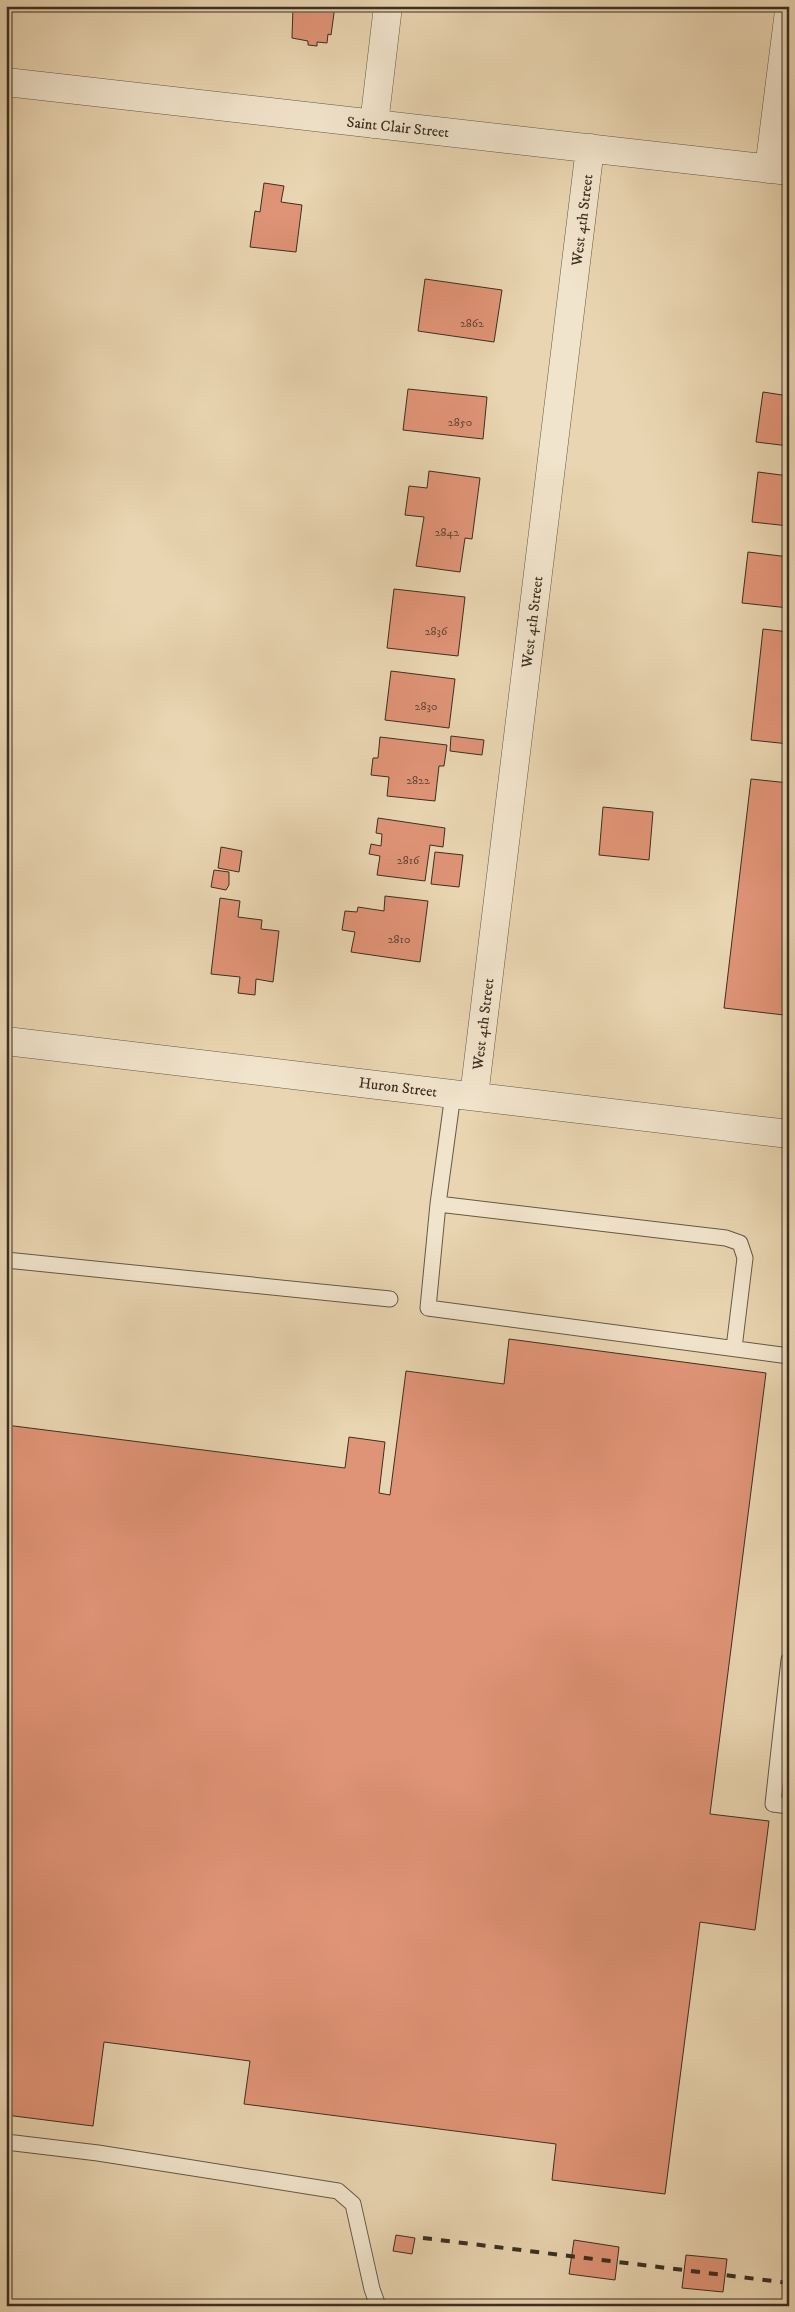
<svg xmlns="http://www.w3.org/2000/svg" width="795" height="2312" font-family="'IM FELL DW Pica',serif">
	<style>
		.building { fill: #e09477; stroke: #3b2f21 }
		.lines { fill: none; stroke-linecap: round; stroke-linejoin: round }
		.lane-casing { stroke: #665845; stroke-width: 17 }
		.street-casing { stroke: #665845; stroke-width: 29 }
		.lane { stroke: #f1e4cc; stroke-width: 15 }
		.street { stroke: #f1e4cc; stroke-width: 28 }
		.rail { stroke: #3b2f21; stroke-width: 4; stroke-dasharray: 9 9; stroke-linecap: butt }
		.labels { text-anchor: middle; stroke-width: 5; stroke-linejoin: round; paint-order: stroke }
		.number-label { font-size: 12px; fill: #644836 }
		.street-label { font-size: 15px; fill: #3b2f21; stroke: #f1e4cc }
	</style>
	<rect width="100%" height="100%" fill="#e9d5b1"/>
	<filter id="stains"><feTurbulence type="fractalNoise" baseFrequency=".004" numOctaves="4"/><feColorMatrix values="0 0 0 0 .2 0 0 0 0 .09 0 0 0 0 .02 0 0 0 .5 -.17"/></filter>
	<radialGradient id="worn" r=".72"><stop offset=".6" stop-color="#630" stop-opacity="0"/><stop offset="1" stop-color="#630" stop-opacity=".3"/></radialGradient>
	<path class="building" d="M293,6h42l-4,29 -3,-1 -1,9 -10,-1v4l-9,-1v-4l-16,-3z
		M264,183l20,3 -3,16 21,3 -6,47 -46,-5 5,-36 5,1z
		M425,279l77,11 -8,52 -76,-11z
		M408,389l79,8 -4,42 -80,-9z
		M763,392l26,4v50l-33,-4z
		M429,471l51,7 -8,61 -7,-1 -5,34 -44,-6 8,-49 -19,-2 4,-29 18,2z
		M758,472l31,4v50l-37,-4z
		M748,552l41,5v51l-47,-5z
		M394,589l71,8 -7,59 -71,-8z
		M763,629l26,3v112l-38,-4z
		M391,671l64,8 -6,49 -64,-8z
		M451,736l33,4 -2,15 -32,-4z
		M380,737l67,8 -3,21h-5l-4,35 -48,-5 2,-19 -18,-2 2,-17h5z
		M751,779l38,4v189l-5,43 -60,-7z
		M603,807l50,5 -4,48 -50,-5z
		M378,818l67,10 -2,19 -13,-2 -5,36 -48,-6 3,-19 -11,-2 2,-10 10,2 1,-12 -6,-1z
		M221,847l21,4 -3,21 -21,-4z
		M435,852l28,3 -4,32 -28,-3z
		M214,870l15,2v13l-3,5 -15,-3z
		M385,896l43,5 -8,61 -69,-10 4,-20 -13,-2 3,-19 12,1 1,-5 26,4z
		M220,898l20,3 -2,16 24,3 -1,9 18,2 -6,51 -17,-3 -1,16 -17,-2 2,-16 -29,-3z
		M509,1339l257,34 -56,441 59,7 -14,109 -55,-8 -35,272 -113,-14 4,-36 -312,-40 6,-43 -146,-19 -11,84 -87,-11v-690l339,43 4,-31 36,5 -6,51 11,2 16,-124 98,13z
		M396,2235l19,3 -3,16 -19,-3z
		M574,2240l45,7 -4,33 -46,-6z
		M686,2255l41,4 -4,33 -41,-4z"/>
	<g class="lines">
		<defs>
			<path id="lane" d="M453,1094l-15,110 -10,104 361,48
				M438,1204l288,34 14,5 5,15 -11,90
				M6,1260l384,39
				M789,1660l-16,144 16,2
				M6,2142l92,11 240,38 15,13 19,85 6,17"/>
			<path id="street" d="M6,82l783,89
				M374,124l14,-118
				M769,169l20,-158
				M6,1041l783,93
				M474,1096l116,-948"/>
		</defs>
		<use href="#lane" class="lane-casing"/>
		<use href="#street" class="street-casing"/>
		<use href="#lane" class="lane"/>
		<use href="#street" class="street"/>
		<path class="rail" d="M423,2238l366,45"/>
	</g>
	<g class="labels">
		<g class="number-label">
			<text x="472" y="327">2862</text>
			<text x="460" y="426">2850</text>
			<text x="447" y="536">2842</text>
			<text x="436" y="635">2836</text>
			<text x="426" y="710">2830</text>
			<text x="418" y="784">2822</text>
			<text x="408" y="864">2816</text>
			<text x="399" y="943">2810</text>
		</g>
		<g class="street-label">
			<text transform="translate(398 127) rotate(6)" y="5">Saint Clair Street</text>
			<text transform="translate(582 220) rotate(-83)" y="5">West 4th Street</text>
			<text transform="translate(532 622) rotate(-83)" y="5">West 4th Street</text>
			<text transform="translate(483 1024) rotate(-83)" y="5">West 4th Street</text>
			<text transform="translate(398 1087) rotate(7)" y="5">Huron Street</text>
		</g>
	</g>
	<rect width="795" height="2312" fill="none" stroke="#e9d5b1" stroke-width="25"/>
	<rect x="8" y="8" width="780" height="2297" fill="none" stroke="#3b2f21" stroke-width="2.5"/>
	<rect x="12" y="12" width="770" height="2287" fill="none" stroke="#3b2f21"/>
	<rect width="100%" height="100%" filter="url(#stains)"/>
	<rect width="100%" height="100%" fill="url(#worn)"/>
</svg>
